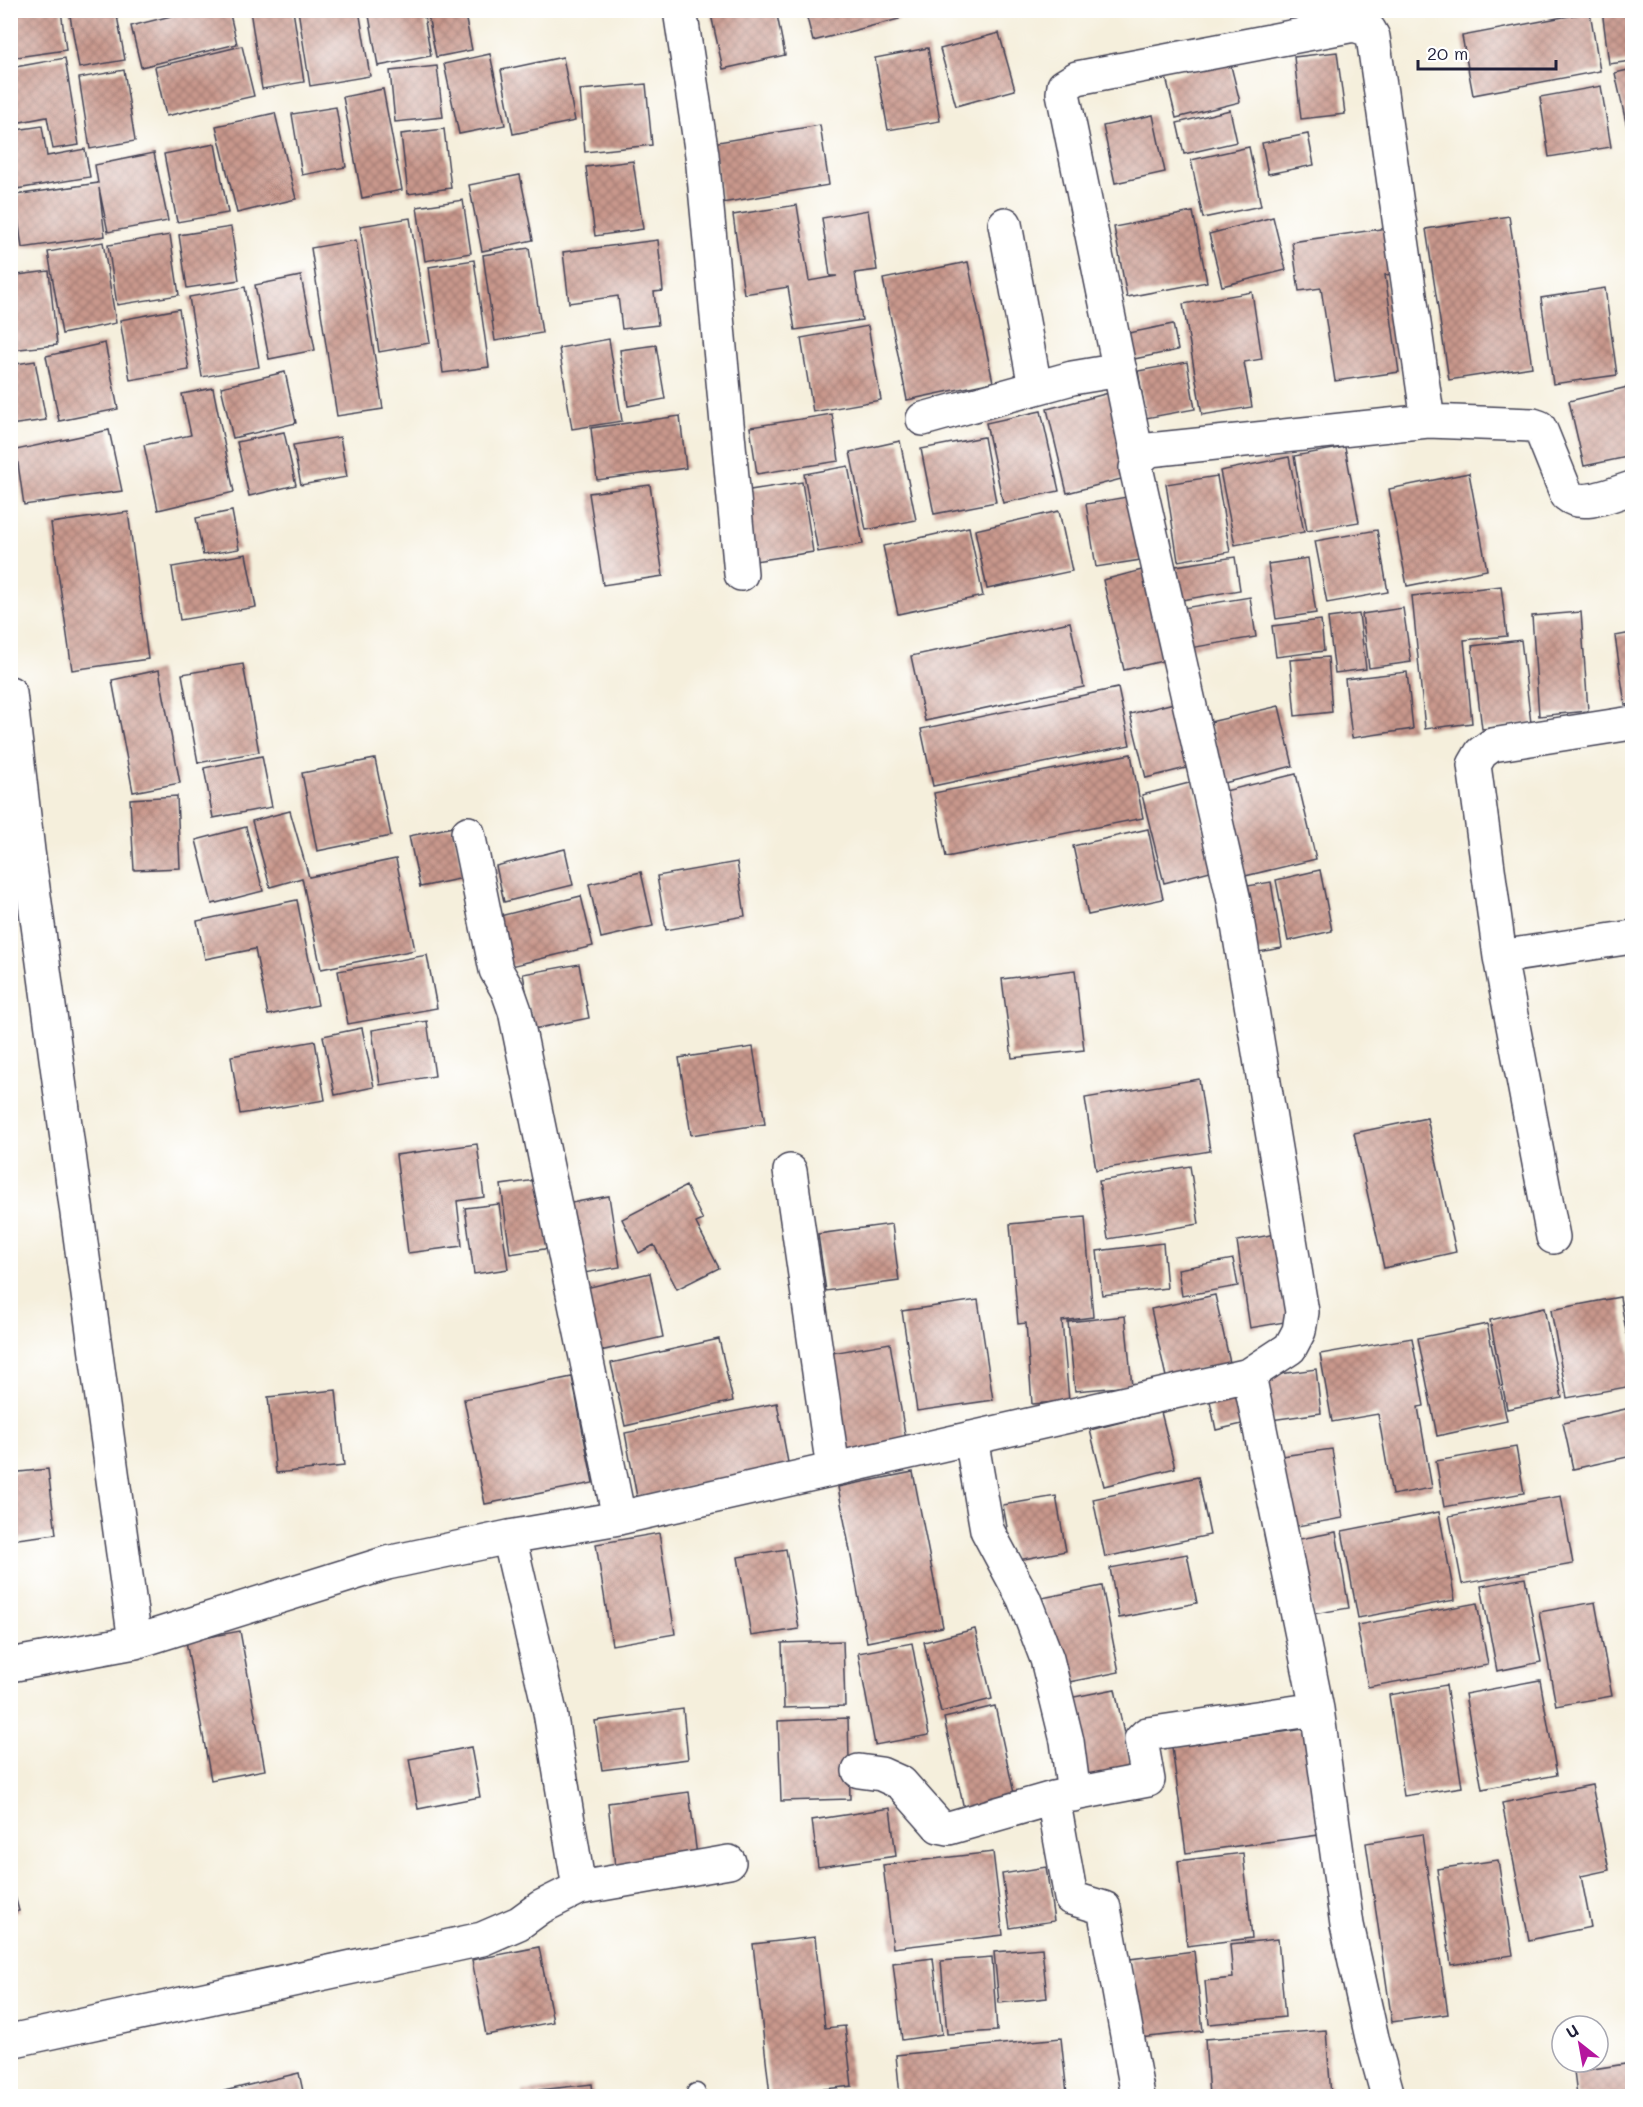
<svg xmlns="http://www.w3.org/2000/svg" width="1643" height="2107" font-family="Mali,sans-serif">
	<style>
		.building { fill: url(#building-cross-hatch) }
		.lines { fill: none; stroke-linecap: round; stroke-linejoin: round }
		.service-casing { stroke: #424153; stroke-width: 21 }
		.minor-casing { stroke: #424153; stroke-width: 36 }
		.service { stroke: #fff; stroke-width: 18 }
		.minor { stroke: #fff; stroke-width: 33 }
	</style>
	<defs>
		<pattern id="building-cross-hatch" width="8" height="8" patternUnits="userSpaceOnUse" patternTransform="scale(1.5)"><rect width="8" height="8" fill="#c9988c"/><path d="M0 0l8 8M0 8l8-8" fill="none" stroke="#a37c74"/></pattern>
	</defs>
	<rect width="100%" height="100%" fill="#fff"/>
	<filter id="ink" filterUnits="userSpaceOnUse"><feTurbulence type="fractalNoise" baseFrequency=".0167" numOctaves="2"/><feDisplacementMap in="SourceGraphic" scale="12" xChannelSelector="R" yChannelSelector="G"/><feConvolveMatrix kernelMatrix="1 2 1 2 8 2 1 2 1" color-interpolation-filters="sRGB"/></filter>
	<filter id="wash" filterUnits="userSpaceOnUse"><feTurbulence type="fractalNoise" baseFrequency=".008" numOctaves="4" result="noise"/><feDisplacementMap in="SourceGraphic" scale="24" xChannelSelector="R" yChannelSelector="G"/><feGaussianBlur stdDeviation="1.35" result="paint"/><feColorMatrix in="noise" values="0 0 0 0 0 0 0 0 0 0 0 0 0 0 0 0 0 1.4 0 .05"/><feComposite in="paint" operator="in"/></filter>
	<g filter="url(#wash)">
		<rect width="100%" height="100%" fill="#f5efdc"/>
		<g id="blocks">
			<path class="building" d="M10,10h51l5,40 -56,8z
				M69,10h47l9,50 -46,8z
				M195,10h34l8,34 -96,23 -10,-41z
				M250,10h43l11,72 -42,7z
				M298,10h61l11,66 -60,10z
				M368,10h55l8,46 -53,10z
				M427,10h37l8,40 -36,7z
				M710,10h66l9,45 -62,14z
				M805,10h92l2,9 -86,22z
				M1602,10h30v51l-23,3z
				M1590,12l10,59 -127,24 -11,-59z
				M999,33l16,57 -59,16 -16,-57z
				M242,46l12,50 -88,20 -11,-49z
				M928,48l12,73 -52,9 -13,-72z
				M1337,52l8,62 -44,5 -7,-62z
				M490,54l15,71 -46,9 -15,-70z
				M563,57l12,64 -62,13 -12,-64z
				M65,58l14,87 -26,4 -6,-32 -37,7v-56z
				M1230,62l10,40 -64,16 -10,-41z
				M437,66l6,51 -48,5 -5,-51z
				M1632,69v57l-5,1 -12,-54z
				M124,70l11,71 -45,8 -11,-71z
				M646,84l6,61 -67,7 -5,-62z
				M1601,86l10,61 -62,10 -9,-60z
				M383,89l19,101 -40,8 -19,-101z
				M336,107l10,60 -44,8 -10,-61z
				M1230,110l7,32 -53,12 -7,-31z
				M275,113l21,86 -59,14 -21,-87z
				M1153,115l12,57 -50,11 -12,-57z
				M820,125l9,60 -107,18 -10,-60z
				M42,126l5,30 38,-7 5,28 -80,13v-59z
				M444,129l7,59 -43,6 -7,-60z
				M1308,134l6,31 -46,9 -6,-31z
				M215,144l13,69 -51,9 -13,-68z
				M1249,147l12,59 -58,12 -12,-58z
				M154,153l14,68 -60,11 -9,-44 6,48 -83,12 -7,-53 83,-12 -3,-18z
				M633,161l10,68 -48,7 -9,-69z
				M520,175l13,65 -51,11 -13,-66z
				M463,200l8,53 -46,8 -8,-54z
				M797,205l12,76 28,-5h-7l-8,-58 46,-8 9,60 -22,3 7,47 -67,10 -7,-43 -44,7 -11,-79z
				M1193,212l14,70 -80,15 -13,-70z
				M1509,216l23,151 -83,13 -23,-151z
				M1273,217l13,53 -64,16 -13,-52z
				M410,218l20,125 -51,9 -19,-126z
				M231,227l8,53 -52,8 -8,-53z
				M1387,228l6,46 -8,1 14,97 -64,9 -14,-93 -22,3 -7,-49z
				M170,235l9,60 -62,10 -9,-60z
				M356,240l27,169 -46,7 -26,-168z
				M658,240l5,51 -9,1 4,33 -36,4 -4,-33 -49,7 -6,-51z
				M103,242l13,81 -54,11 -14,-82z
				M529,248l13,85 -47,8 -12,-86z
				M474,260l15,107 -46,6 -14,-106z
				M968,262l25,120 -86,18 -24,-121z
				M49,271l8,74 -47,5v-74z
				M301,276l14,74 -46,9 -14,-74z
				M245,287l14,80 -57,10 -13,-80z
				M1605,288l12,87 -64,9 -12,-86z
				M1252,292l10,67 -18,3 8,45 -50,8 -19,-111z
				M179,309l10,61 -59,10 -10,-60z
				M1173,324l5,26 -44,9 -5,-26z
				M868,326l13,74 -68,12 -12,-74z
				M609,339l13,82 -50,8 -13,-81z
				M105,343l13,66 -59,12 -13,-65z
				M656,345l9,54 -37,7 -8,-56z
				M35,361l11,59 -36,5v-60z
				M1187,362l8,47 -49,9 -8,-47z
				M285,372l11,51 -63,15 -12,-51z
				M1632,386v70l-48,10 -15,-65z
				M213,388l21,104 -76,18 -14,-65 47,-10 -9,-41z
				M1109,393l20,84 -62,16 -20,-84z
				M1041,411l18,80 -56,12 -17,-80z
				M832,414l7,47 -82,13 -7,-47z
				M680,416l6,52 -89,12 -6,-52z
				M109,430l13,61 -98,14 -8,-55z
				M284,432l12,53 -47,11 -12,-54z
				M340,437l7,40 -46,8 -8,-40z
				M984,437l12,65 -62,12 -13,-65z
				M900,441l16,79 -50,10 -16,-78z
				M1345,447l14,75 -52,9 -13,-75z
				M1289,457l15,75 -69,13 -15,-74z
				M848,466l15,78 -45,8 -14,-78z
				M1469,473l18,97 -80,16 -18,-97z
				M1217,476l13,76 -52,9 -12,-77z
				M802,482l11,70 -58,9 -11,-70z
				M650,485l13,91 -60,9 -14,-92z
				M1138,495l9,64 -51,8 -10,-63z
				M232,511l7,38 -36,6 -7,-37z
				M1059,511l13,60 -85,18 -12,-59z
				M128,512l20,147 -76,11 -21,-147z
				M969,527l14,69 -85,18 -15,-68z
				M1377,530l11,62 -61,11 -12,-62z
				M246,554l10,53 -76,13 -8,-53z
				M1235,557l5,33 -58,10 -6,-34z
				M1308,558l8,55 -40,6 -8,-55z
				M1150,568l21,91 -47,11 -21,-90z
				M1501,586l6,50 -43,4 8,83 -47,6 -13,-133z
				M1250,597l6,40 -66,11 -7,-40z
				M1403,608l8,54 -42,6 -7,-54z
				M1581,612l7,99 -49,5 -7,-100z
				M1359,614l7,55 -31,4 -7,-55z
				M1321,620l3,31 -48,6 -4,-31z
				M1070,622l14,65 -159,34 -14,-65z
				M1632,633v71l-7,1 -10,-69z
				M1521,640l10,83 -49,6 -10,-83z
				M1328,657l4,55 -37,4 -5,-56z
				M243,664l16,88 -61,11 -16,-89z
				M159,670l21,113 -47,9 -21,-112z
				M1407,672l6,57 -61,9 -7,-59z
				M1118,688l12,57 -197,41 -12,-57z
				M1178,702l16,64 -48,12 -16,-64z
				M1279,706l14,60 -69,17 -14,-61z
				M1131,754l12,64 -197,39 -12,-64z
				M262,756l10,51 -59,11 -9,-50z
				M375,759l16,77 -74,15 -15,-78z
				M1296,774l20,85 -71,17 -20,-85z
				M1193,782l21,88 -50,13 -22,-88z
				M177,796l3,72 -46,2 -4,-71z
				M290,811l19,66 87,-18 19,91 -94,19 -19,-91 -32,9 -18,-66z
				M246,827l17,64 -51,13 -16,-64z
				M453,827l11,51 -44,9 -11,-51z
				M1148,829l15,70 -75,16 -15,-69z
				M565,849l8,36 -69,17 -8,-36z
				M737,862l8,54 -79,14 -9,-54z
				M1320,870l12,61 -44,10 -12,-61z
				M641,872l12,54 -52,12 -12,-54z
				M1271,882l11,66 -35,6 -11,-66z
				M581,896l12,50 -86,21 -11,-50z
				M297,900l21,105 -50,10 -13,-66 -50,10 -8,-38z
				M427,955l10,53 -89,16 -10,-53z
				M579,964l10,54 -56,11 -10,-55z
				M1075,970l9,80 -72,8 -10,-79z
				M427,1021l8,55 -55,9 -8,-55z
				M362,1028l12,59 -39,8 -12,-59z
				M315,1041l10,59 -85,14 -9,-58z
				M753,1047l12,77 -74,11 -12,-77z
				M1199,1079l11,72 -114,19 -11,-72z
				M1427,1118l29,134 -72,16 -30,-135z
				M477,1144l7,53 -27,4 5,45 -54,7 -12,-98z
				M1190,1166l9,58 -91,15 -9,-58z
				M542,1179l9,69 -41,6 -9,-69z
				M686,1186l17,34 -7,3 23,45 -42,21 -23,-44 -15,8 -17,-34z
				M609,1196l11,71 -48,8 -12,-70z
				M499,1204l9,65 -34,5 -9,-66z
				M1085,1217l8,100 -31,4 7,80 -37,3 -6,-81 -8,1 -8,-100z
				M892,1224l7,57 -73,10 -8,-57z
				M1282,1233l14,87 -46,8 -13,-87z
				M1163,1243l4,45 -65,7 -5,-44z
				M1233,1259l5,27 -56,10 -4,-27z
				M650,1273l13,64 -72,16 -14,-63z
				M1215,1295l15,68 -64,14 -15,-68z
				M1620,1297l12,67v22l-65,12 -16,-88z
				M978,1300l15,100 -76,11 -15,-100z
				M1544,1308l18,90 -55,11 -17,-89z
				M1125,1316l7,70 -57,5 -7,-69z
				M1487,1324l20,97 -70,15 -19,-98z
				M1412,1338l12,68 -6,1 14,81 -40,7 -14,-81 -46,8 -12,-68z
				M719,1339l14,62 -108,25 -14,-63z
				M890,1343l17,103 -64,11 -17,-103z
				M1316,1369l5,44 -57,8 -6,-44z
				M572,1377l21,106 -108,21 -21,-105z
				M1248,1387l7,34 -39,9 -7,-34z
				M336,1390l8,76 -68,7 -8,-76z
				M777,1403l12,65 -152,29 -12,-64z
				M1630,1408l2,13v35l-59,13 -10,-46z
				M1161,1412l14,56 -71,18 -14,-56z
				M1516,1447l8,46 -80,14 -8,-46z
				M1332,1449l11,69 -51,9 -10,-71z
				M48,1469l8,65 -46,6v-67z
				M913,1472l30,155 -76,15 -29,-155z
				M1198,1477l12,58 -105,22 -12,-58z
				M1056,1496l10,55 -53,10 -10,-56z
				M1561,1496l12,68 -111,20 -13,-68z
				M1439,1512l16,88 -97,18 -16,-87z
				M1336,1532l13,76 -36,6 -13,-75z
				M659,1533l16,101 -63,11 -16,-101z
				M786,1549l13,80 -48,7 -13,-79z
				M1187,1554l10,49 -78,15 -9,-50z
				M1525,1578l16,84 -44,9 -16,-85z
				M1102,1586l17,86 -60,12 -17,-86z
				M1595,1602l17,94 -56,10 -17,-94z
				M1477,1603l11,62 -120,22 -11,-62z
				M975,1629l17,70 -51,13 -17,-70z
				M240,1631l25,139 -54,10 -25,-139z
				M843,1641l2,65 -61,2 -2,-65z
				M912,1643l17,92 -54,10 -17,-92z
				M1540,1680l17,95 -75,14 -17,-95z
				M1446,1685l16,102 -58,9 -15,-101z
				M1115,1689l17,85 -46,10 -17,-86z
				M995,1706l20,92 -51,11 -20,-91z
				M683,1709l5,50 -86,11 -7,-49z
				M848,1718l2,81 -69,2 -3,-80z
				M1312,1728l14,106 -140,19 -14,-106z
				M471,1747l9,50 -62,12 -9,-50z
				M1592,1785l17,85 -28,6 10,51 -62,13 -27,-137z
				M689,1792l8,64 -82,10 -7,-63z
				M890,1808l6,48 -78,11 -6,-47z
				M1422,1834l26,180 -56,8 -26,-179z
				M993,1852l10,83 -110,13 -10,-83z
				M1243,1853l9,85 -65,8 -9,-85z
				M1498,1860l15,95 -62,10 -14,-96z
				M1046,1867l8,54 -44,7 -8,-54z
				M10,1877l9,34 -9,2z
				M815,1937l10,91 20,-2 7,60 -82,9 -17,-151z
				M1278,1939l7,78 -76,7 -4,-43 28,-3 -3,-34z
				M539,1947l14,75 -67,13 -14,-75z
				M1042,1948l5,50 -48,5 -5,-51z
				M1194,1951l9,80 -63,7 -10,-79z
				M992,1957l5,74 -50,3 -6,-73z
				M933,1958l9,76 -40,6 -9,-77z
				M1326,2030l5,66h-122l-4,-57z
				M1061,2038l6,56 -25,2h-142l-4,-41z
				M1632,2063v33h-55l-3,-24z
				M299,2073l5,23h-79l-1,-5z
				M592,2084l1,12h-71v-4z"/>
		</g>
	</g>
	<g filter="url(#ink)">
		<use href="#blocks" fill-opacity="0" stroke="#424153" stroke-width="1.5"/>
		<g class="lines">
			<defs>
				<path id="service" d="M696,2093l1,3"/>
				<path id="minor" d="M680,10l22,145 39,419
					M1005,224l30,163
					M923,419l149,-41 48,-8
					M1138,460l11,-10 279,-29 105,4 6,2 3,6 25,62c16,14 47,-2 65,-7
					M10,693l18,158 107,791
					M468,833l28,137 12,21 7,20 104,507
					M1500,957l132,-20
					M790,1171l43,298
					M1553,1237l-53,-280 -26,-192 7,-12 11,-8 140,-22
					M1249,1375l68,334 30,216 25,113 16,58
					M971,1438l16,92 37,69 23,60 20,82 7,54
					M509,1537l41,175 29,176
					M10,1665l125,-23 252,-79 122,-26 110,-19 630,-143 41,-27 9,-17 3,-19 -68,-411 -98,-433 2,-8 -75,-367 1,-7 13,-8 277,-53 15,5 4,7 55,384
					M859,1771l22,3 20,9 38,43 10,2 104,-30 95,-18 -7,-40 6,-6 170,-25
					M1053,1798l18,100 33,10 34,188
					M10,2041l472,-102 37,-16 22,-16 38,-19 150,-26"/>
			</defs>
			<use href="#service" class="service-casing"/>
			<use href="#minor" class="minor-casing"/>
			<use href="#service" class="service"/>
			<use href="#minor" class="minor"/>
		</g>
	</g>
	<rect width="1643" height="2107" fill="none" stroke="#fff" stroke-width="36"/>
	<g transform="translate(1580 2044) rotate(329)"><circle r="28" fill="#ffffff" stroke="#a7a7b1" stroke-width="1.5"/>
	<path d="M0-4.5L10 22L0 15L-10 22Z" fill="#b5179e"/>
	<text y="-9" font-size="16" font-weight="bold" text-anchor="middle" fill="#22223b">U</text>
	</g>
	<path d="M1418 60v9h138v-9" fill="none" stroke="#22223b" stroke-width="3"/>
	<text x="1427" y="60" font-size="18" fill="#22223b" stroke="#ffffff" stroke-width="4.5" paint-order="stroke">20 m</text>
</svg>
